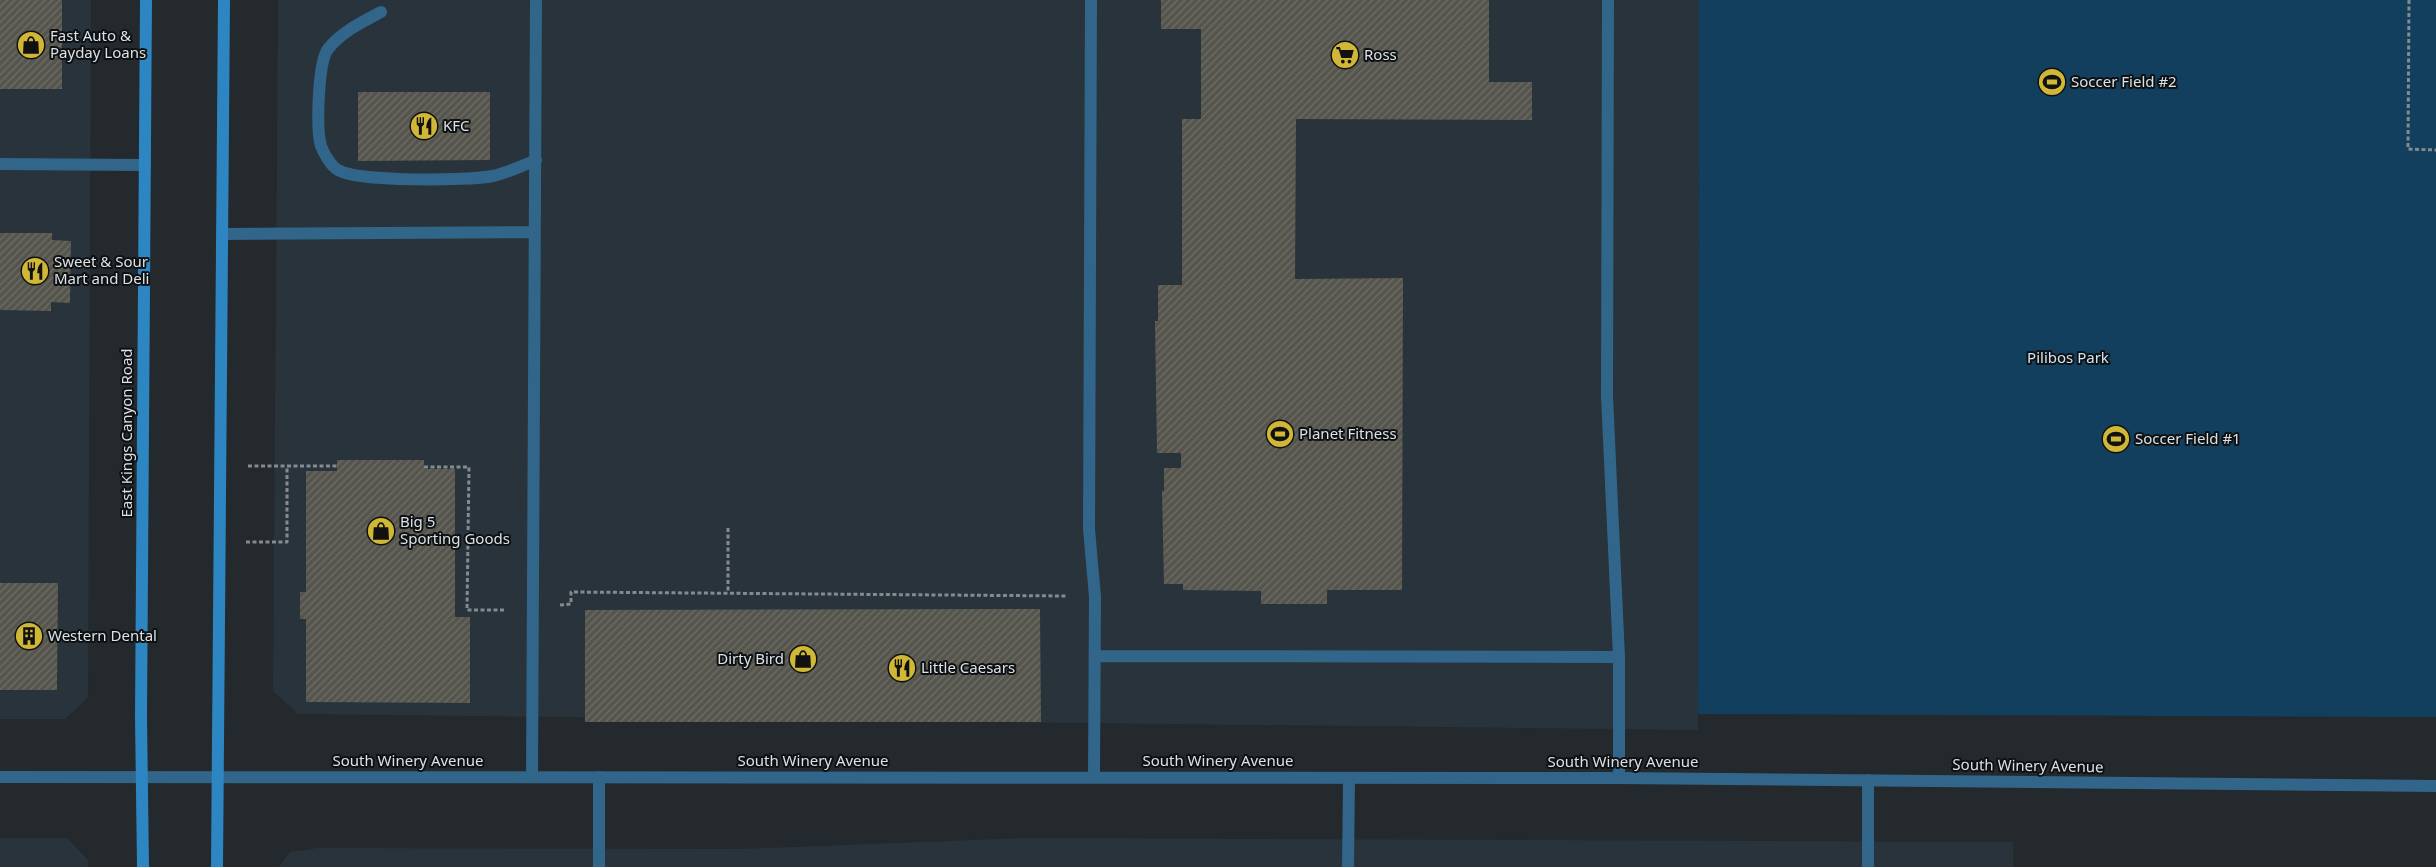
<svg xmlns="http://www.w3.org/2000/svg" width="2436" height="867" font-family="'Noto Sans',sans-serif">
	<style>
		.built { fill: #28333c }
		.park { fill: #133f5e }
		.building { fill: url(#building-hatch) }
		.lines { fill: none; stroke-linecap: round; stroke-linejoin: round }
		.path { stroke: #858a8e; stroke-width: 3; stroke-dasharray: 4 2.5; stroke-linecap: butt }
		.lane { stroke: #32658a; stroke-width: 12 }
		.street { stroke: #32658a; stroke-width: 12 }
		.secondary { stroke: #2d86c2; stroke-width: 12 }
		.labels { text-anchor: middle; stroke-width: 4; stroke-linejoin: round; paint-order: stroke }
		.poi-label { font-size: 15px; fill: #dde1e4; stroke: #0e1113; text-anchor: start }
		.park-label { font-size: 15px; fill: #d1e4f4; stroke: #0e1113 }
		.street-label { font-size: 15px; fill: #dde1e4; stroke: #0e1113 }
	</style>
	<defs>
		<pattern id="building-hatch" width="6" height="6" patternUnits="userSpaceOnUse" patternTransform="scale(1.25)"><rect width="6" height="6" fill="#56554d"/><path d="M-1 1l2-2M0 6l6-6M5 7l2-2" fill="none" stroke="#6e6d66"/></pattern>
	</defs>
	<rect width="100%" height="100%" fill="#23292d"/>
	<path class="built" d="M0,0h91l-3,698 -23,21h-65z
		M278,0h1421l-1,730 -1400,-16 -25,-23z
		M0,838h67l21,22v7h-88z
		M1025,838l988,4v25h-1734l11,-15 27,-4 423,1z"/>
	<path class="park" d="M1699,0h737v717l-738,-3z"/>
	<path class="building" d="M0,0h62v89h-62z
		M1161,0h328v82h43v38l-236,-1 -1,160 108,-1 -1,312h-75v14h-66v-13l-78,-1v-6h-19l-2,-93h2v-23h17v-15h-24l-2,-132h3v-36h24v-166h19v-90h-40z
		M358,92h132v68l-132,1z
		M0,233h52v7l19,1 -1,62 -19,-1v9l-51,-1z
		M337,460h87v9h31v148h15v86l-164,-1v-83h-6v-27h6v-121h31z
		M0,583h58l-1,107h-57z
		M1040,609l1,113h-456v-112z"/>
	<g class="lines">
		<path class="path" d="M2409,0l-1,149 28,1
			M248,466h89
			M424,467h45l-2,143h37
			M728,528v65
			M246,542h41v-76
			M560,605l11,-1v-12l496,4"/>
		<path class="lane" d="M1091,0l-2,529 6,68 -1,180
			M1608,0l-1,396 12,261v121
			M381,12c-19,10 -40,20 -53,37 -10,13 -12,80 -7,97 3,8 10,20 17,24 20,12 130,11 155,6 14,-3 29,-10 43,-16
			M0,164l145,1
			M222,234l313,-2
			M1095,656l524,1
			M532,777l4,-777
			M599,777v90
			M1868,780v87
			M1348,867l1,-89"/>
		<path class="street" d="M0,777l1619,1 817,8"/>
		<path class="secondary" d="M143,867l-2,-151 5,-716
			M217,867l7,-867"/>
	</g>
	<defs>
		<symbol id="shop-disc" viewBox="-11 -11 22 22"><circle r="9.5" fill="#d1b736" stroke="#0e1113"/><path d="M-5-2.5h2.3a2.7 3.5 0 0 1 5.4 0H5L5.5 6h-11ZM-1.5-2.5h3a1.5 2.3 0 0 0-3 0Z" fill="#111"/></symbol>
		<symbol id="supermarket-disc" viewBox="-11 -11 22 22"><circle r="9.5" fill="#d1b736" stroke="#0e1113"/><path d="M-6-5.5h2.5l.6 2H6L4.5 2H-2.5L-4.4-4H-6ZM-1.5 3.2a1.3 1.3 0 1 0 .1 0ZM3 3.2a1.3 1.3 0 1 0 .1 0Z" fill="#111"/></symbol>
		<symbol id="stadium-disc" viewBox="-11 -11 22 22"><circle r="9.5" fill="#d1b736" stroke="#0e1113"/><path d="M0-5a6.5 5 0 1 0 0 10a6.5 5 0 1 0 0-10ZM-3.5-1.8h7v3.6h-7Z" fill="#111"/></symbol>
		<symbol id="restaurant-disc" viewBox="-11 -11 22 22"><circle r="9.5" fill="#d1b736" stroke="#0e1113"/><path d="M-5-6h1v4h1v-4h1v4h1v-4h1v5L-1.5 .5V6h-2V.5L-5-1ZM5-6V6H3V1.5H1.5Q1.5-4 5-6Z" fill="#111"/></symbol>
		<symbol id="building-disc" viewBox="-11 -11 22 22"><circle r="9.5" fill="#d1b736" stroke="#0e1113"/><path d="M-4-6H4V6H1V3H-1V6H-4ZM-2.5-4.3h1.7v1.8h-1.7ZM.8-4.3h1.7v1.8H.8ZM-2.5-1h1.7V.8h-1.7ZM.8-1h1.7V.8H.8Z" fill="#111"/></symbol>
	</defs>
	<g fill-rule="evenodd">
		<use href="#shop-disc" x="15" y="29" width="32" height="32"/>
		<use href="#supermarket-disc" x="1329" y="39" width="32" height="32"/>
		<use href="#stadium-disc" x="2036" y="66" width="32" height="32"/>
		<use href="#restaurant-disc" x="408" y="110" width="32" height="32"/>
		<use href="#restaurant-disc" x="19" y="255" width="32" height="32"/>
		<use href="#stadium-disc" x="1264" y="418" width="32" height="32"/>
		<use href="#stadium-disc" x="2100" y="423" width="32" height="32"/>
		<use href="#shop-disc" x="365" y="515" width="32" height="32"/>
		<use href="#building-disc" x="13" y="620" width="32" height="32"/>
		<use href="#shop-disc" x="787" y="643" width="32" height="32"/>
		<use href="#restaurant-disc" x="886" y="652" width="32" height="32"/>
	</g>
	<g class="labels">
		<g class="poi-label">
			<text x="50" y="41">Fast Auto &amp;<tspan x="50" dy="17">Payday Loans</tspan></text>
			<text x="1364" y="60">Ross</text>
			<text x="2071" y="87">Soccer Field #2</text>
			<text x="443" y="131">KFC</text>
			<text x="54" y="267">Sweet &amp; Sour<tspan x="54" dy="17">Mart and Deli</tspan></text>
			<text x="1299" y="439">Planet Fitness</text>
			<text x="2135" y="444">Soccer Field #1</text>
			<text x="400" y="527">Big 5<tspan x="400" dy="17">Sporting Goods</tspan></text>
			<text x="48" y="641">Western Dental</text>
			<text x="784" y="664" text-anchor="end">Dirty Bird</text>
			<text x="921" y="673">Little Caesars</text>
		</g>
		<g class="park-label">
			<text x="2068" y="363">Pilibos Park</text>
		</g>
		<g class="street-label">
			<text transform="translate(127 433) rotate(-90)" y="5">East Kings Canyon Road</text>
			<text x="408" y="766">South Winery Avenue</text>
			<text x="813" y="766">South Winery Avenue</text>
			<text x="1218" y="766">South Winery Avenue</text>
			<text x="1623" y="767">South Winery Avenue</text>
			<text transform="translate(2028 766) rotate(1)" y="5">South Winery Avenue</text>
		</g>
	</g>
</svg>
